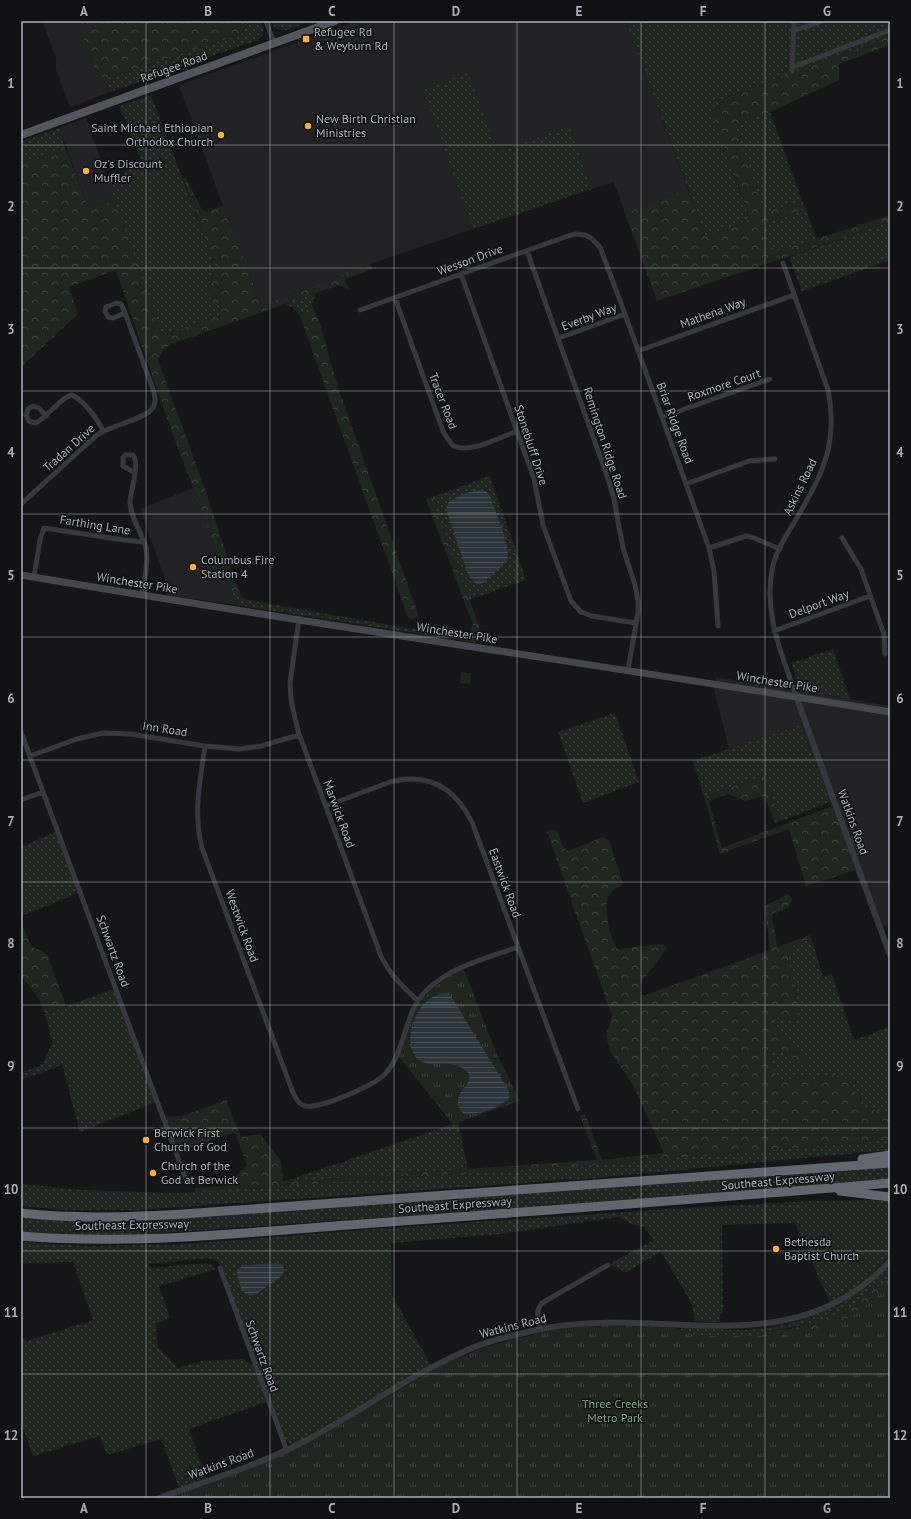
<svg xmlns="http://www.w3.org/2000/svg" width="911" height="1519" font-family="'PT Sans',sans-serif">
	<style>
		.built { fill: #222225 }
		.grass { fill: url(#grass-dots); fill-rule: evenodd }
		.forest { fill: url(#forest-crowns) }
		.park { fill: url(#park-tufts) }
		.pitch { fill: #1e261f }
		.water { fill: url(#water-rules) }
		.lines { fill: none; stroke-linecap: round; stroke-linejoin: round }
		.minor { stroke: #37383d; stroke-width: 5 }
		.tertiary { stroke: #37383d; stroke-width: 6 }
		.secondary { stroke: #45474d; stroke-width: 7 }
		.primary { stroke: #53555c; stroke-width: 8 }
		.motorway { stroke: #63666e; stroke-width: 9 }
		.grid { fill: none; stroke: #a8adb8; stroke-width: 1; stroke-opacity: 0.55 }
		.poi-dot { fill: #f2b134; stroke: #111113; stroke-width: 1.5 }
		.labels { text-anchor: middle; stroke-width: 3; stroke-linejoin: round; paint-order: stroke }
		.poi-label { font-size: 12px; fill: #a8adb8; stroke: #111113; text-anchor: start }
		.street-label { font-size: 12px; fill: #a8adb8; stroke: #111113 }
		.park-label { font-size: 12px; fill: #7fa381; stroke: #111113 }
		.neatline { fill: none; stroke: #a8adb8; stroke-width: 1.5 }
		.grid-label { font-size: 13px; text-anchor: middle; font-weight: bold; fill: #a8adb8 }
	</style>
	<defs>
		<pattern id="grass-dots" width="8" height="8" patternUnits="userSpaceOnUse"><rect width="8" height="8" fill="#1e261f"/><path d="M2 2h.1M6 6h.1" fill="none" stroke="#3c433d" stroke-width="1.8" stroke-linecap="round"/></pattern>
		<pattern id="forest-crowns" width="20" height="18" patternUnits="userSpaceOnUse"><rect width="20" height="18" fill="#1e261f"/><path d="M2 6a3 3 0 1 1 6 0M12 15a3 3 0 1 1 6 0" fill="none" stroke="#3c433d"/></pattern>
		<pattern id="park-tufts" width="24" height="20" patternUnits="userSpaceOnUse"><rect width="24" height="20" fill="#1e261f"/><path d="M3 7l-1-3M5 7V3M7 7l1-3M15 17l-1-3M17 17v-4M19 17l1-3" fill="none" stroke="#3c433d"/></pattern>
		<pattern id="water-rules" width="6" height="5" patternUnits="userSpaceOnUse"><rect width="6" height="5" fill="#2c353c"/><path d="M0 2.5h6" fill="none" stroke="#485056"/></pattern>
	</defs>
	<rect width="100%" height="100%" fill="#161618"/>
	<path class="built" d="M42,21h35l20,54 8,4 5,13 -40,15 -14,-37v-13z
		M357,21h269l62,169 -63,23 -11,-31 -22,7 -23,-63 -71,26 -30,-79 -45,17 50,139 -103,35 -108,42 -39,-100 -44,-121z
		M86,118l29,82 -26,9 -30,-81z
		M193,488l39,104 5,13 -71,-10 2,-7 -28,-79z
		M716,677l174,29v218l-13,5 -77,-204 -71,24 -15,-58z"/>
	<path class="grass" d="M247,21h13l3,7v7l-5,5 -148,52 -5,-13 136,-45 7,-9z
		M271,21h39c-13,5 -32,18 -39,0z
		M626,21h264v15l-173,65 -5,12 38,107 -44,17z
		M468,73l30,79 71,-26 23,63 -119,40 -50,-139z
		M151,95l64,171 -8,29 13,11 5,9 -63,20 -54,-153 34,-20 -23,-56z
		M770,112l32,88 -38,14 -30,-90z
		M59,128l6,19 -44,16v-22z
		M806,210l11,30 -38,11 -11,-5 -5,-11 5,-13z
		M890,222v38l-88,31 -13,-34z
		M316,293l-4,11 2,5 -10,1 -5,4 -7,-7 -8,-2z
		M490,476l36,104 -57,20 -37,-103z
		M238,589l4,8 5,3 213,37c9,-2 12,-3 12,-13l7,19 -242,-38 -5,-13h3z
		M833,649l17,50 -49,-8 -10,-28z
		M615,713l24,69 -56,21 -25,-71z
		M800,725l30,77 -49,19 -17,-46 -60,22 -11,-36z
		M56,832l22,61 -57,23v-69z
		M811,938l12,39 9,-3 22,66 36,-13v86l-2,1 -22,-6 -18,-29 -28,-1 -9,3 -16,-3 -9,3 -8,-1 -7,-18v-10l13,1 16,10 -8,-21 -14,-10 -4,-9 4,-6 10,3 11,-9 -11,-54 4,-11z
		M114,989l42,113 -76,30 -18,-67 -41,15v-7l22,-9 9,-22 -7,-28z
		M458,1122l10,47 -185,13 170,-58z
		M890,1140v10l-296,28 -456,32h-73l-44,-4v-22l60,6 95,3 430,-29z
		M890,1167v14l-742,53 -61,1 -66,-3v-15l16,2z
		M869,1200l21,1v55c-19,20 -36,34 -60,47l-35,-80 -73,2 1,87 -3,2v8l-25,-1 -3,-17 -31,-52 -35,20 -17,-8 45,-24 -10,-13 -10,-2 -15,-8 -118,17 -110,9 1,52 39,70 -137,79 -6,-1 -4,-4 -62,-172 -6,-7 -8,-2 -60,6 3,4 52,-5 8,1 6,5 -58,17 11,32 -14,6 2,24 20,20 24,-7 41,-2 10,6 13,37 -77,27 17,49 -27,10 -18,-49 -54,16 -7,-19 -67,20 -12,-35v-85l6,5 66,-21 -20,-58 -52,1v-21l64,4 100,-2 202,-16 283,-19 140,-8zM277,1263l4,1 -34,31 -7,-10 -3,-8 6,-12z
		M890,1266v11c-13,10 -25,22 -39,30 -27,15 -57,21 -87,24l1,26 -86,-27 4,-3c20,1 41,3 62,3 54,-2 107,-25 145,-64z"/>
	<path class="forest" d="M77,21h170l1,3 -7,10 -136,45 -8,-4z
		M890,36v9l-51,19v16l-69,32 -36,12 30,89 38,-13 4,10 -38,12 -5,13 5,11 11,5 111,-36v7l-233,79 -32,-88 63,-23 18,47 44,-18 -38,-106 5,-12z
		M65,147l24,62 26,-9 47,135 63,-20 -5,-9 -13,-11 8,-29 -32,-88h3l15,30 5,4 17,-6 39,100 108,-42 3,5 -28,10 4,11 -10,-5 -170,60 -7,7 -4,8 47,129 33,100 -3,3h-3l-67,-179 -49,-143 -47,17 9,27 -57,53v-204z
		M314,309l6,15 17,60 80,227 1,6 -6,2 -4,-2 -109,-303 5,-4z
		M432,497l51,140 -5,1 -52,-139z
		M764,775l17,46 -6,2 -10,-27 -20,5 -17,-7 -19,7 13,47 110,-42 24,64 -50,16 -17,-57 -69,25 -16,-57z
		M550,829l7,2 6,16 5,4 35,-14 6,3 14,44c-4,3 -12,7 -14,11 -7,13 1,43 8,54l46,-5 4,4 -27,36v8l3,4 127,-46 -5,-44 23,-12 4,5 -4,9 -16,6 5,33 33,-12 1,3 -19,8 -4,11 11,54 -2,7 -9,2 -10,-3 -4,6 4,9 14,10 16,15 3,6h-11l-16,-10 -13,-1v10l7,18 8,1 17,-5 8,5 22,-7 15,5 18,29 22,6 2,-1v27l-284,24 -411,28v-4l27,-2 7,-3 18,-18 -12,-33 -57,21 -12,-36 16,-1 44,-16 15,37 19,-3 21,27 2,21 314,-22 -17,-44 5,-2 17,46 62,-7 -30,-66 -24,-36 -4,-15 6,-20 -65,-184z
		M21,923l11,24 15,7 19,52 -21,8 -5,-13 -19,-26z
		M890,1277v22l-27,21 -106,23v-9l7,-3 27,-2 32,-10 28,-12z"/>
	<path class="park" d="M464,969l31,81 25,51 -67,23 -54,-67c14,-47 19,-65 65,-88z
		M890,1282v216h-722l83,-30 43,-18 27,-14 120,-71 44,-18 58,-15 34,-5 38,-3 55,3 32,9h81l52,-11 26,-14z"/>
	<path class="pitch" d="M461,672l10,1 -1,11 -10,-1z"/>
	<path class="water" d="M478,490h6l5,4 13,34 5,19 1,10 -2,5 -23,21c-8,3 -10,-2 -15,-9l-22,-65 3,-8 14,-7z
		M442,993h7l60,98v7c-9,11 -31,17 -45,16 -16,-20 4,-22 6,-39 -17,-21 -37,-4 -51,-15 -15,-12 -8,-37 1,-51 5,-8 13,-13 22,-16z
		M277,1263l4,1 3,5 -1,6 -28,20c-12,4 -18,-14 -18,-24l6,-6z"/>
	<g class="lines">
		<path class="minor" d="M266,21l8,22
			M793,31l29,-10
			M793,67l97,-37
			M792,71l2,-50
			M527,251l80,225 7,23 9,49 12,37 3,16v12l-10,57
			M783,263l45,127c11,53 -6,86 -33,131 -9,15 -20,31 -23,49 -8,47 10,83 24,126
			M461,274l73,205 9,46 28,76 10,11 11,4 44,7
			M395,298l48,133c3,5 6,12 11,15 16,8 47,-9 63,-15
			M116,303l5,1 4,9 -12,5 -5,-1 -3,-6 1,-4z
			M360,310l208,-74 8,-2 9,1 6,3 9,9 25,67 84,234 5,23 4,55
			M559,338l66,-24
			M638,351l156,-56
			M46,416l-7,-8 -6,-2 -5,3 -2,6 3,6 7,2c11,-6 25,-26 36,-28 13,6 24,23 31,35
			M662,417l108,-38
			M135,473l-12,-7v-8l2,-3h8c7,10 -2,34 -3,46 0,16 12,32 16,47 3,15 -2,31 -4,47
			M686,484l63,-23 26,-2
			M21,504l76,-69c14,-10 45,-15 54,-25 5,-5 5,-11 3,-18l-29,-79
			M842,538l19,31 20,57 3,8 1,20
			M709,548l37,-12 8,2 26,11
			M34,577l6,-37 4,-12 80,12 19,2
			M299,619l-9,64 1,17 7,31 83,225c10,20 20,29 36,44
			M774,631l96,-35
			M21,732l164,445
			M205,746c-5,36 -12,66 -3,102l90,242c3,7 6,14 13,16 15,3 71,-21 81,-33 21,-25 17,-61 42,-84 24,-23 59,-31 90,-42
			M30,756l47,-17 26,-6 27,1 75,12 34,3 22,-3 38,-11
			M21,800l22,-8
			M326,806l64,-24c39,-10 65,6 82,40l106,287
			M220,1268l67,183
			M540,1329c-2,-9 -5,-18 2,-26l66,-38"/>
		<path class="tertiary" d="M796,696l94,259
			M159,1498c47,-17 100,-33 144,-56 57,-30 110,-69 169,-94 22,-9 46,-14 69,-19 124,-25 249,39 349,-68"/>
		<path class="secondary" d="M21,575c289,49 580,90 869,137"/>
		<path class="primary" d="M21,135l314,-114"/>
		<path class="motorway" d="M862,1159l28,-4
			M840,1191l50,6
			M21,1213c54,6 108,4 162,1l707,-51
			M21,1236c118,10 236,-5 354,-13 172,-13 343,-25 515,-40"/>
	</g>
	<path class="grid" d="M146,21v1477M270,21v1477M394,21v1477M517,21v1477M641,21v1477M765,21v1477M21,145h869M21,268h869M21,391h869M21,514h869M21,637h869M21,760h869M21,882h869M21,1005h869M21,1128h869M21,1251h869M21,1374h869"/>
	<g class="poi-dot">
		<rect x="302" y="35" width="8" height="8" rx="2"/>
		<circle cx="308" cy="126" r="4"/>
		<circle cx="221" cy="135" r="4"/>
		<circle cx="86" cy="171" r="4"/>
		<circle cx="193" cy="567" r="4"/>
		<circle cx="146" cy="1140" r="4"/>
		<circle cx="153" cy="1173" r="4"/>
		<circle cx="776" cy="1249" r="4"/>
	</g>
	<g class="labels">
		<g class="poi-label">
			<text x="314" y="36">Refugee Rd<tspan x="314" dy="14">&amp; Weyburn Rd</tspan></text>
			<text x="316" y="123">New Birth Christian<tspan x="316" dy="14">Ministries</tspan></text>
			<text x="213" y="132" text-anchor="end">Saint Michael Ethiopian<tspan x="213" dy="14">Orthodox Church</tspan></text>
			<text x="94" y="168">Oz's Discount<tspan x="94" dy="14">Muffler</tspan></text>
			<text x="201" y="564">Columbus Fire<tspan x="201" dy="14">Station 4</tspan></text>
			<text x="154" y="1137">Berwick First<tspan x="154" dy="14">Church of God</tspan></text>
			<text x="161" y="1170">Church of the<tspan x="161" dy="14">God at Berwick</tspan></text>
			<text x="784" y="1246">Bethesda<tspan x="784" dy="14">Baptist Church</tspan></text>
		</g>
		<g class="street-label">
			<text transform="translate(174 67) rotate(-20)" y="4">Refugee Road</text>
			<text transform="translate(470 260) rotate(-20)" y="4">Wesson Drive</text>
			<text transform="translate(713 313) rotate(-20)" y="4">Mathena Way</text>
			<text transform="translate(589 317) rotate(-20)" y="4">Everby Way</text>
			<text transform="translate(724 385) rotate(-19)" y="4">Roxmore Court</text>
			<text transform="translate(443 401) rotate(69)" y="4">Tracer Road</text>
			<text transform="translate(675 423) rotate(70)" y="4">Briar Ridge Road</text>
			<text transform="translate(605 443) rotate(72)" y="4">Remington Ridge Road</text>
			<text transform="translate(531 445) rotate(72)" y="4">Stonebluff Drive</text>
			<text transform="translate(69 448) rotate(-42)" y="4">Tradan Drive</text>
			<text transform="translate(800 487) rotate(-64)" y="4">Askins Road</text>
			<text transform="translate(95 525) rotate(9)" y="4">Farthing Lane</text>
			<text transform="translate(137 583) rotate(9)" y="4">Winchester Pike</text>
			<text transform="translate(819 604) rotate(-20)" y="4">Delport Way</text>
			<text transform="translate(457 633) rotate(9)" y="4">Winchester Pike</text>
			<text transform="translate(777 682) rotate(9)" y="4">Winchester Pike</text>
			<text transform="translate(165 729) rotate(9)" y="4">Inn Road</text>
			<text transform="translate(339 814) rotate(70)" y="4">Marwick Road</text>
			<text transform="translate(853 822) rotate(70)" y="4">Watkins Road</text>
			<text transform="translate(505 883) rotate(70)" y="4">Eastwick Road</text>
			<text transform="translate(242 926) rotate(70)" y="4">Westwick Road</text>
			<text transform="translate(113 951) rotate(70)" y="4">Schwartz Road</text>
			<text transform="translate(778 1181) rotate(-5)" y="4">Southeast Expressway</text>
			<text transform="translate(455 1205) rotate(-4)" y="4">Southeast Expressway</text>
			<text transform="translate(132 1225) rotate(-1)" y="4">Southeast Expressway</text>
			<text transform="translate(513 1326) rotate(-14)" y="4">Watkins Road</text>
			<text transform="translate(262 1356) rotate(70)" y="4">Schwartz Road</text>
			<text transform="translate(221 1464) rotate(-20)" y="4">Watkins Road</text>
		</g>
		<g class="park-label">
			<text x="615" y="1408">Three Creeks<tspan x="615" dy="14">Metro Park</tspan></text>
		</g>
	</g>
	<rect width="911" height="1519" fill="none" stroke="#111113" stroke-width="44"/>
	<rect x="22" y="22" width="867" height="1475" class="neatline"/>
	<g class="grid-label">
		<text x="84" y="16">A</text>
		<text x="208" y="16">B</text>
		<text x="332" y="16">C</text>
		<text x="456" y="16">D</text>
		<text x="579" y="16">E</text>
		<text x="703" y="16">F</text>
		<text x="827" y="16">G</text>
		<text x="11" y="88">1</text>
		<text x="900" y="88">1</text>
		<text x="11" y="211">2</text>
		<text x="900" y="211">2</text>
		<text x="11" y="334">3</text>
		<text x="900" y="334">3</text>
		<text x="11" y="457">4</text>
		<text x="900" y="457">4</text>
		<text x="11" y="580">5</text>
		<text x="900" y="580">5</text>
		<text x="11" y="703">6</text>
		<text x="900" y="703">6</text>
		<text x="11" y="826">7</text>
		<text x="900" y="826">7</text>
		<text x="11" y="948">8</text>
		<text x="900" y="948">8</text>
		<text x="11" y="1071">9</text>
		<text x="900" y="1071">9</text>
		<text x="11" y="1194">10</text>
		<text x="900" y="1194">10</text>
		<text x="11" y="1317">11</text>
		<text x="900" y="1317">11</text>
		<text x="11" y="1440">12</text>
		<text x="900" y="1440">12</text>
		<text x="84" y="1513">A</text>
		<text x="208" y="1513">B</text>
		<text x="332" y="1513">C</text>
		<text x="456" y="1513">D</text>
		<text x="579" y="1513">E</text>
		<text x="703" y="1513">F</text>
		<text x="827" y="1513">G</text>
	</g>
</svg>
